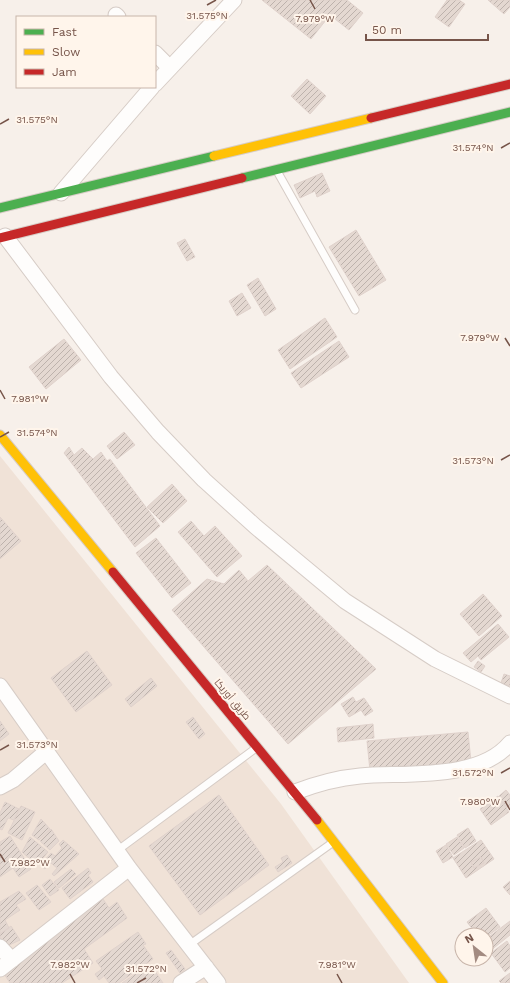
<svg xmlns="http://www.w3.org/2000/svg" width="510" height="983" font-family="'Work Sans',Cairo,sans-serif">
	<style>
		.residential { fill: #f0e2d7 }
		.building { fill: url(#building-hatch); stroke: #e0d2cc; fill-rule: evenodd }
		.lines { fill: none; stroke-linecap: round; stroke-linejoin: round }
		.lane-casing { stroke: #d6ccc6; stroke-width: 9 }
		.street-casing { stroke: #d6ccc6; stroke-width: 17 }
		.fast-casing { stroke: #d6ccc6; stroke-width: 11 }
		.slow-casing { stroke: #d6ccc6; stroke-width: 11 }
		.jam-casing { stroke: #d6ccc6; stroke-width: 11 }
		.lane { stroke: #fefdfc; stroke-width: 7 }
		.street { stroke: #fefdfc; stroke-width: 15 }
		.fast { stroke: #4caf50; stroke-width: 9 }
		.slow { stroke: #ffc107; stroke-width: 9 }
		.jam { stroke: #c62828; stroke-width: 9 }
		.ticks { fill: none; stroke: #765449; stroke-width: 1.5 }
		.labels { text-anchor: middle; stroke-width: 4; stroke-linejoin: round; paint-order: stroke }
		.street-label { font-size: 10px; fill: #765449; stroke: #fff5eb }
		.ticks-label { font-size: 10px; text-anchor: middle; fill: #765449; stroke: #fff5eb; stroke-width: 4; stroke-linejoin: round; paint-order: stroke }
	</style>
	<defs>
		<pattern id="building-hatch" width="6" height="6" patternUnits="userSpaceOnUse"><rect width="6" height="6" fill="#e4d8d1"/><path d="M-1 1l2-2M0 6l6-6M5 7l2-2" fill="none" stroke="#bdb2ac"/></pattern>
	</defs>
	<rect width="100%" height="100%" fill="#f7f0ea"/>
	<path class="residential" d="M0,456l281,348 128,179h-409z"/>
	<path class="building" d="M262,0h85l16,13 -14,17 -19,-15 -19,24z
		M447,0h12l6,4 -16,23 -14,-10z
		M488,0h22v7l-6,7z
		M307,79l19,17 -16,18 -19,-18z
		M322,173l8,18 -13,6 -2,-6 -15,7 -6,-13z
		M356,230l30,50 -27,16 -30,-49z
		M185,239l10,18 -8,4 -10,-18z
		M258,278l18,31 -11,7 -18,-31z
		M242,293l9,15 -14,8 -8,-15z
		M325,318l12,19 -47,32 -12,-19z
		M64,339l17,21 -35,29 -17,-22z
		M339,341l10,16 -48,31 -10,-15z
		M124,432l11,13 -18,14 -10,-13z
		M69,447l5,8 8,-7 11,11 8,-7 6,9 3,-2 50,67 -25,21 -71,-94z
		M172,484l15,17 -24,22 -16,-16z
		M0,517l21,24 -21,18z
		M191,521l13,15 11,-10 27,30 -25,21 -39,-45z
		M156,538l35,45 -19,15 -36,-45z
		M267,565l109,104 -88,75 -116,-134 35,-31 17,5 15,-14 9,11z
		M483,594l19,22 -23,20 -19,-22z
		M498,624l11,13 -28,23 -3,-4 -7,6 -8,-9z
		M87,651l25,34 -36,27 -25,-34z
		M478,661l7,5 -4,6 -7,-5z
		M504,674l6,2v10l-9,-3z
		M151,678l6,8 -26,21 -6,-8z
		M353,697l3,5 8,-4 9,13 -8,5 -4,-6 -12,7 -8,-13z
		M193,717l12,17 -6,5 -13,-17z
		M0,721l9,13 -9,7z
		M373,724l1,14 -36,4 -1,-14z
		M468,732l3,30 -101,9 -3,-30z
		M506,790l4,5v11l-3,2 -8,-12z
		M219,795l50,70 -69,50 -51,-69z
		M498,796l11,16 -18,13 -11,-16z
		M5,802l14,7 -5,11 -6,-2 -6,12 -2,-1v-16z
		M21,806l14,6 -13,28 -14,-7z
		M41,819l9,10 -11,11 -7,-5z
		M468,828l8,13 -11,7 -8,-13z
		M51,829l8,12 -9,9 -10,-9z
		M10,836l21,33 -12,8 -6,-9 -13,9v-35z
		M30,837l18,15 -11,13 -15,-13z
		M457,837l7,11 -10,7 -8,-11z
		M63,840l16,14 -25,22 -2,-2 5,-6 -6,-5 -6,6 -5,-4 11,-12 4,3 7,-8 -3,-4z
		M481,840l13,19 -28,19 -13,-20zM481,857l3,6 -10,5 -3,-6z
		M446,845l7,12 -10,6 -7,-12z
		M287,855l5,8 -14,9 -3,-5 8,-5 -2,-4z
		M481,857l3,6 -10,5 -3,-6z
		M88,868l3,5 -3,2 5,7 -23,17 -8,-11z
		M71,869l5,5 -17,14 -5,-6z
		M50,879l9,11 -9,6 -8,-11z
		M510,881v14l-7,-8z
		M37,885l14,17 -12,8 -13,-17z
		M19,891l7,8 -10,6 4,5 -15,10 4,8 -9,6v-32z
		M103,899l6,9 8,-6 10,16 -43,31 9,14 -31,20h-52l-9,-14z
		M486,908l14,19 -14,10v-2h-9l-10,-13z
		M510,921v14l-20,16 -4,-5v-7z
		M11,926l9,14 -15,7 -5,-6v-7z
		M138,932l8,12 -3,1 10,14 -34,24h-10l-5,-7 -5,4 -4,-6 7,-5 -6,-8z
		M507,941l3,5v22l-5,4 -14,-19z
		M171,950l14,19 -5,4 -14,-20z
		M150,964l13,19h-41z
		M510,973v10h-9l-2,-2z"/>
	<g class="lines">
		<defs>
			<path id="lane" d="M277,171l78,139
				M118,850l138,-102
				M189,945l143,-102"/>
			<path id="street" d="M116,15l2,2
				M155,53l14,14
				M155,84l79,-84
				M61,193l91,-106
				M5,236l106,141 47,55 46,48 52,47 89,74 90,58 75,37
				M0,686l129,182 89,115
				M0,787l13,-7 34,-29
				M295,792c21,-8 43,-14 65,-16 44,-4 119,5 150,-33
				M0,947l12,13
				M0,969l129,-101
				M181,983l25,-16"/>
			<path id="fast" d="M242,178l268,-66
				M0,208l214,-52"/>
			<path id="slow" d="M214,156l157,-38
				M0,435l113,137
				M317,820l126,163"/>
			<path id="jam" d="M371,118l139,-34
				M0,238l242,-60
				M113,572l204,248"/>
		</defs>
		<use href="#lane" class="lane-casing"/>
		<use href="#street" class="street-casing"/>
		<use href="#fast" class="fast-casing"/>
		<use href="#slow" class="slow-casing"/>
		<use href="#jam" class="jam-casing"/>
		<use href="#lane" class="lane"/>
		<use href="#street" class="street"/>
		<use href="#fast" class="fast"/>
		<use href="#slow" class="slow"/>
		<use href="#jam" class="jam"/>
	</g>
	<path class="ticks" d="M310,0l5,9M207,5l9,-5M0,124l9,-5M501,148l9,-5M505,338l5,8M0,390l5,9M0,437l9,-5M501,460l9,-5M0,750l9,-5M501,773l9,-5M505,801l5,9M0,854l5,8M70,974l5,9M337,974l5,9M137,983l9,-5"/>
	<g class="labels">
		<g class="street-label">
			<text transform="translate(233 699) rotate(50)" y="4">طريق أوريكا</text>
		</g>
	</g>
	<g class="ticks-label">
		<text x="207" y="19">31.575°N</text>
		<text x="315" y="22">7.979°W</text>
		<text x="37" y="123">31.575°N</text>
		<text x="473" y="151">31.574°N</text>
		<text x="480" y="341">7.979°W</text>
		<text x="30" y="402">7.981°W</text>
		<text x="37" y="436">31.574°N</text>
		<text x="473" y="464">31.573°N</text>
		<text x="37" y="748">31.573°N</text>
		<text x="473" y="776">31.572°N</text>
		<text x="480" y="805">7.980°W</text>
		<text x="30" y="866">7.982°W</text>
		<text x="70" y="968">7.982°W</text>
		<text x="337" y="968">7.981°W</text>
		<text x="146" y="972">31.572°N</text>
	</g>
	<rect x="16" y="16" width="140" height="72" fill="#fff5eb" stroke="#c8b5aa"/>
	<rect x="24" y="29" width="20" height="6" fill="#4caf50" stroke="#c8b5aa"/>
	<text x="52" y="36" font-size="12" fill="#765449">Fast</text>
	<rect x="24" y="49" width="20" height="6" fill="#ffc107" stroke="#c8b5aa"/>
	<text x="52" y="56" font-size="12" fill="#765449">Slow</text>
	<rect x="24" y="69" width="20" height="6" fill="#c62828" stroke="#c8b5aa"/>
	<text x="52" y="76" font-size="12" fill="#765449">Jam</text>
	<g transform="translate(474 947) rotate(330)"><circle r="19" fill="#fff5eb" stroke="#c8b5aa"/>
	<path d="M0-3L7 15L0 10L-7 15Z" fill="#a38b81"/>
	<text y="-6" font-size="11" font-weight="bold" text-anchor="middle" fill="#765449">N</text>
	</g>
	<path d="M366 34v6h122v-6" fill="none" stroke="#765449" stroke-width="2"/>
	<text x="372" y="34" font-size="12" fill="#765449" stroke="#fff5eb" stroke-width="3" paint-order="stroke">50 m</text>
</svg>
